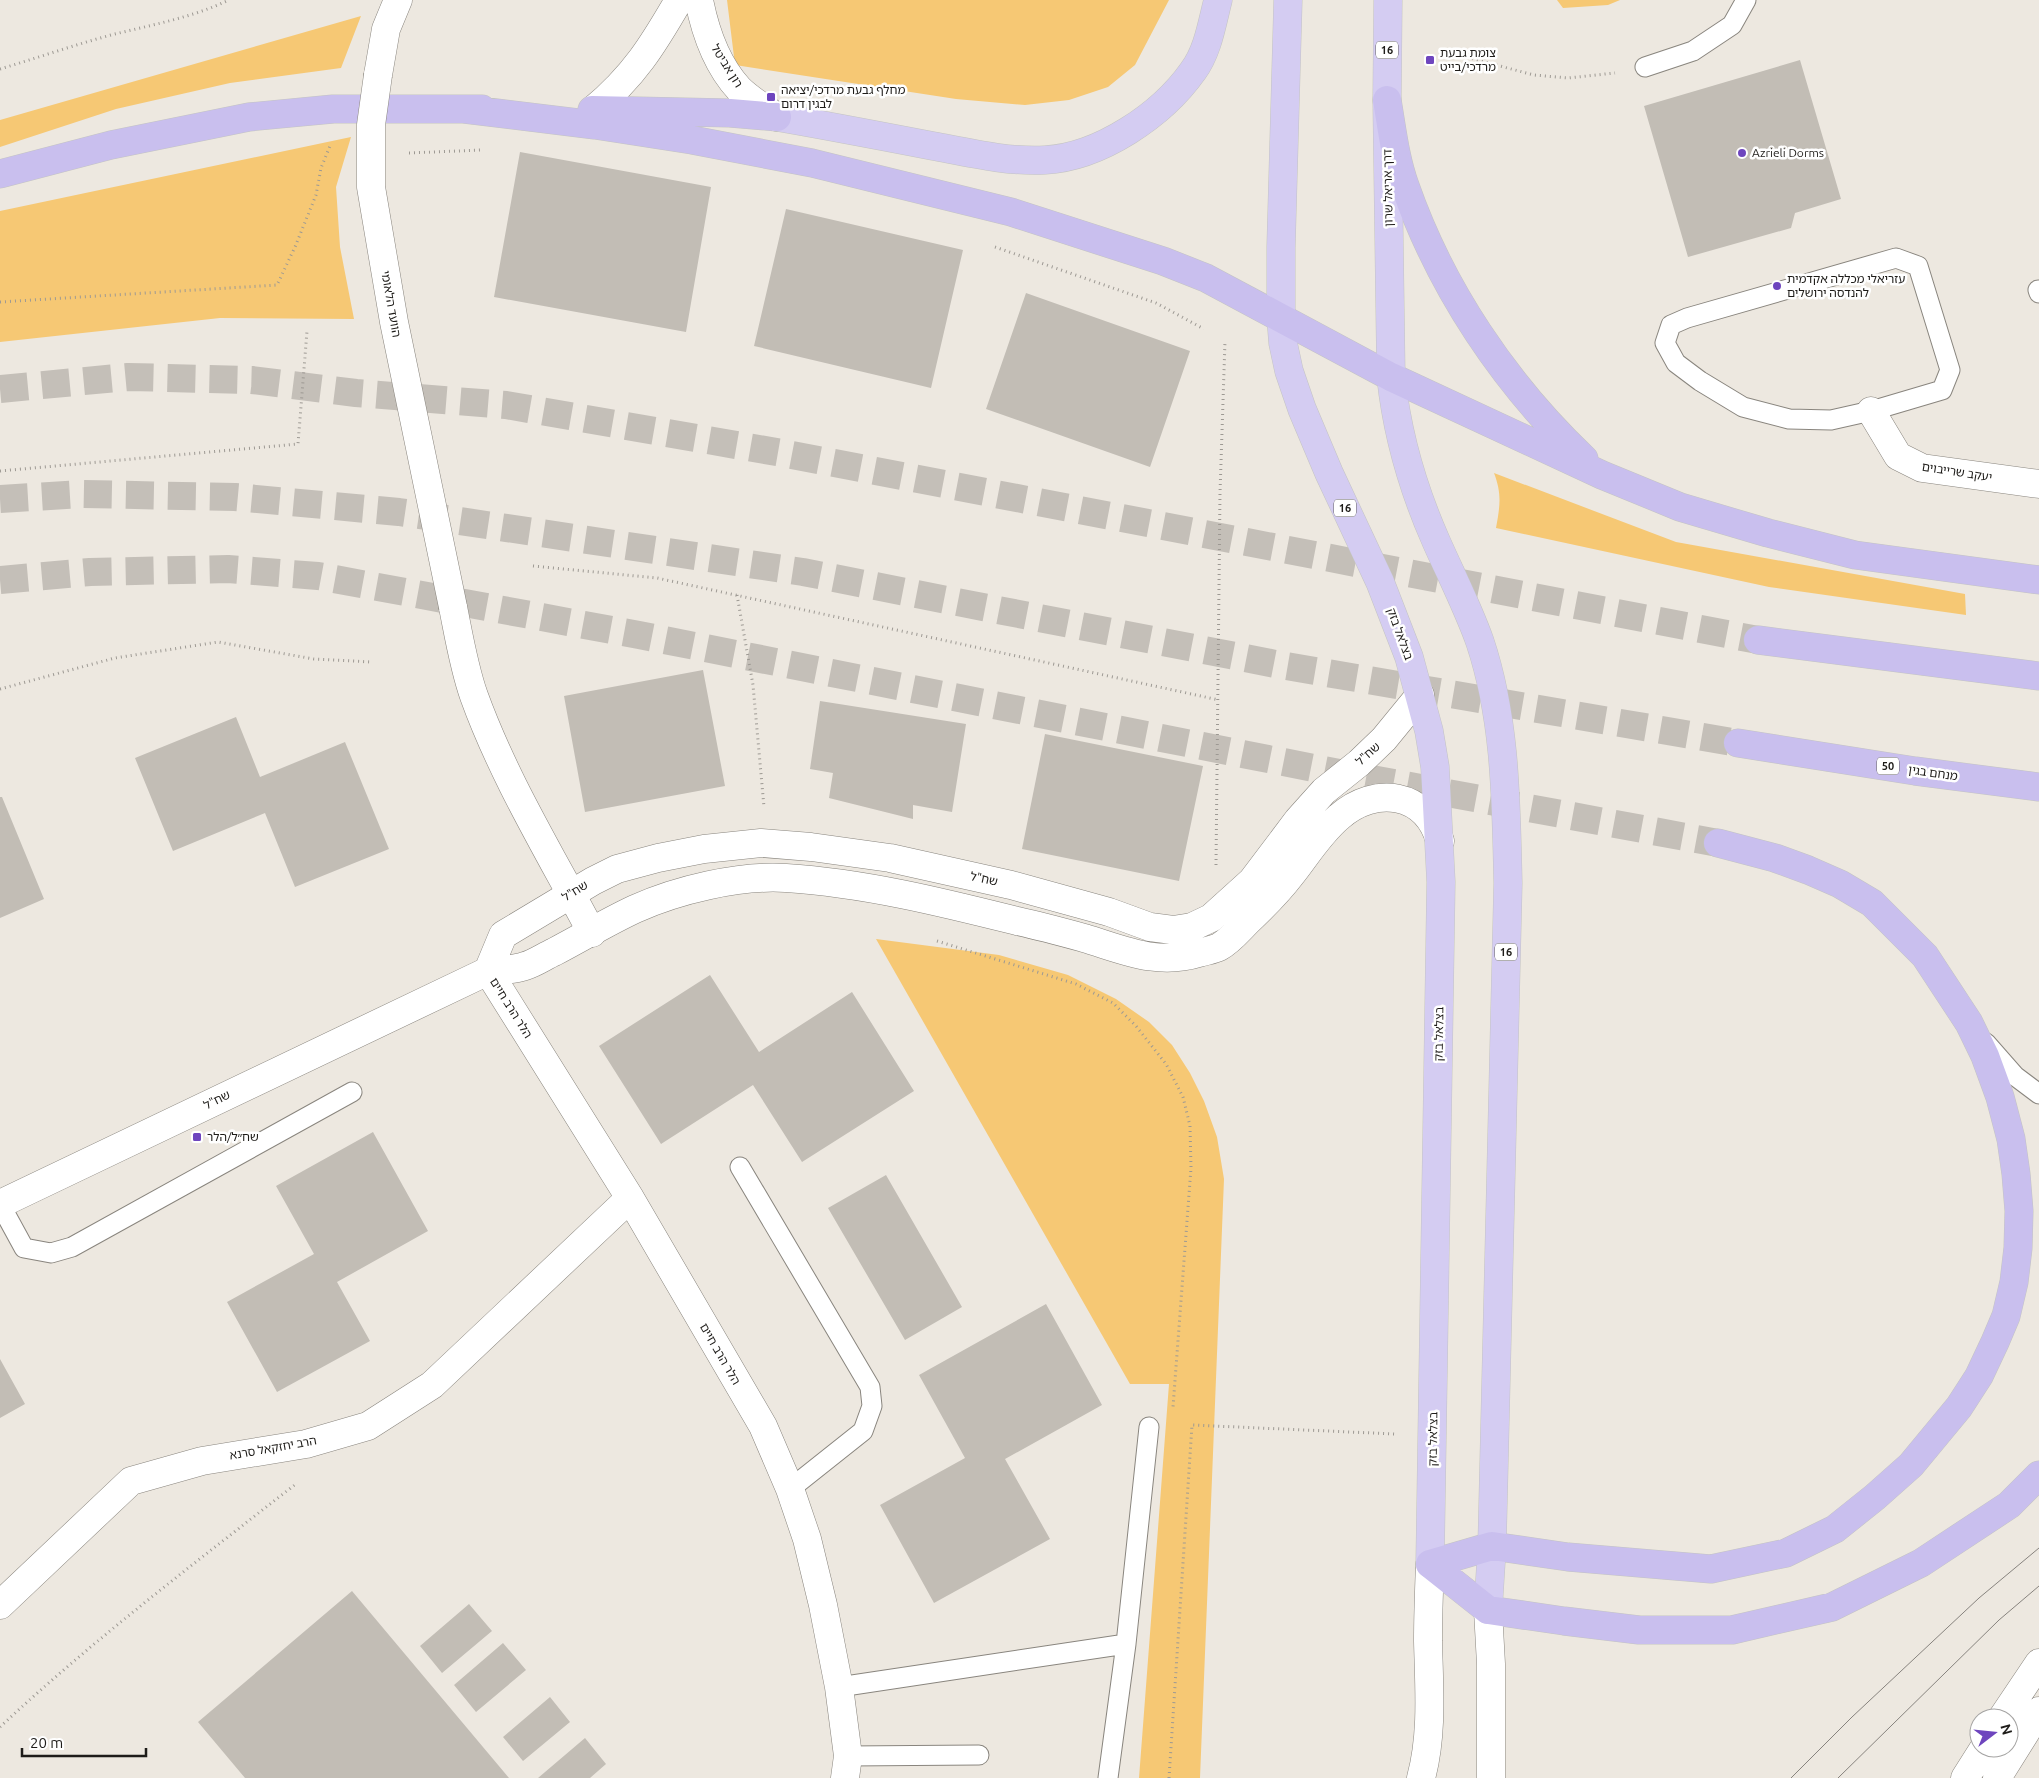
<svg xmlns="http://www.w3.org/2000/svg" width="2039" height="1778" font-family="Ubuntu,'Noto Sans Hebrew',sans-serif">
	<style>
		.green { fill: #f6c874 }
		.building { fill: #c2bdb5 }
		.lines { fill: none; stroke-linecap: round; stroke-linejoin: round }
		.motorway-tunnel { stroke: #c4bfb8; stroke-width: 28; stroke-dasharray: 28 14; stroke-linecap: butt }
		.service-casing { stroke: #89857e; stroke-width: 21 }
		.minor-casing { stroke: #89857e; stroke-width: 29 }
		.tertiary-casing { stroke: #89857e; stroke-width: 29 }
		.trunk-casing { stroke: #c4c4c3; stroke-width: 29 }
		.motorway-casing { stroke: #c4c4c3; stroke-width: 29 }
		.path { stroke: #9d9993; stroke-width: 3; stroke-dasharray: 1 4; stroke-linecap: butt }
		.service { stroke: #fff; stroke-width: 19 }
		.minor { stroke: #fff; stroke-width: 28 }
		.tertiary { stroke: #fff; stroke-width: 28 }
		.trunk { stroke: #d4ccf2; stroke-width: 28 }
		.motorway { stroke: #c9bfee; stroke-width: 28 }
		.tram { stroke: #87837e; stroke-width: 1 }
		.minor-bridge-casing { stroke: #89857e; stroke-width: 29; stroke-linecap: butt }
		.minor-bridge { stroke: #fff; stroke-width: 28 }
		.poi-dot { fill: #6e45be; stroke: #fff; stroke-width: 2 }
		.labels { text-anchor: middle; stroke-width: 5; stroke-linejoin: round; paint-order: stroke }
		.shield { fill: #fff; stroke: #62605e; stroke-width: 1 }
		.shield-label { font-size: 11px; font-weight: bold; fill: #1e1c19 }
		.poi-label { font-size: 12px; fill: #1e1c19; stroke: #fff; text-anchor: start }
		.street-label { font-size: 12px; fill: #1e1c19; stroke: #fff }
	</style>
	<rect width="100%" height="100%" fill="#ede8e0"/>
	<path class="green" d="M727,0h442l-34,65 -27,22 -39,13 -44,5 -69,-6 -221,-34z
		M1557,0h63l-12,5 -45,3z
		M361,16l-20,52 -111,15 -114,26 -116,38v-27z
		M351,137l-15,50 4,60 14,72 -134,-1 -220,24v-131z
		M1494,473l182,69 289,52 1,21 -197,-28 -273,-59c4,-22 6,-34 -2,-55z
		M876,939l123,16 69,20 48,24 33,23 23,23 18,28 14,28 13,36 7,42 -24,599h-61l30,-394h-39z"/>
	<path class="building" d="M1800,60l41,139 -46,14 -4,15 -103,29 -44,-151z
		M520,152l191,35 -25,145 -192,-35z
		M786,209l177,41 -32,138 -177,-42z
		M1026,293l164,58 -40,116 -164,-58z
		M703,670l22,116 -140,26 -21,-116z
		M820,701l146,23 -14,88 -39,-7v14l-84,-21 4,-25 -23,-4z
		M236,717l24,60 85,-35 44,107 -94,38 -30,-74 -92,38 -38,-93z
		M1045,734l158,32 -24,115 -157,-32z
		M0,797h2l42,102 -44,19z
		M710,975l49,77 93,-60 62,99 -112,71 -49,-77 -92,59 -62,-98z
		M373,1132l55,99 -91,51 33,59 -93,51 -50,-90 87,-48 -38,-68z
		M886,1175l76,132 -57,33 -77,-132z
		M1046,1304l56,101 -97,54 45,80 -116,64 -54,-98 85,-47 -46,-83z
		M0,1359l25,45 -25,14z
		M352,1591l157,187h-264l-47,-56z
		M469,1604l23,27 -50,42 -22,-27z
		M503,1643l23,27 -50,42 -22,-27z
		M550,1697l20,25 -47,39 -20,-24z
		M585,1738l21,26 -16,14h-52z"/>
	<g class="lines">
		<path class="motorway-tunnel" d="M0,389l128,-12 124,3 104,13 150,12 276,48 976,187
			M0,499l83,-5 152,3 164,15 404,60 483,94 452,77
			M0,580l90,-8 138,-3 90,7 321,59 700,138 379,70"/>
		<defs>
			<path id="service" d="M1645,67l48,-16 39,-26 14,-25
				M1896,258l22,8 32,104 -8,20 -71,21 -40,9 -42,-1 -46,-12 -43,-26 -24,-18 -11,-20 6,-18 16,-7z
				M2038,290l1,3
				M1986,1043l29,33 24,18
				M740,1167l130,220 2,19 -9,25 -73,58
				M0,1204l24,44 27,5 21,-6 280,-155
				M839,1687l287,-43
				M848,1756l131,-1
				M1108,1778l18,-134 23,-217"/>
			<path id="minor" d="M699,0c6,31 18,65 40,89 11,11 25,19 38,28
				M378,75l8,-46 12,-29
				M593,110c41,-34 60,-65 86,-110
				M1871,411l27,45 24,12 117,16
				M453,607c6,30 11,61 21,89 30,83 77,159 118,237
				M488,971l142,227 133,228 27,63 17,50 16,66 16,82 9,69 -3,22
				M0,1605l131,-124 71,-20 104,-17 62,-18 64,-41 198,-187"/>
			<path id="tertiary" d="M488,971l15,-36 90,-54 24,-12 41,-11 46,-9 57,-6 50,4 79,11 121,27 98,27 41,15 23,3 19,-3 19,-9 41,-37 46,-61 26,-29 35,-28 25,-24 36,-44
				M0,1204l488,-233c12,-1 26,-1 37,-5 10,-3 20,-10 29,-14 27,-14 53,-30 81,-43 42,-19 104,-34 151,-31 78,5 155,24 231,43 23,5 45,11 67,17 40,12 73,28 115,15 6,-2 14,-3 20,-6 11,-6 20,-17 28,-25 16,-15 31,-30 44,-47 16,-20 28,-41 48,-58 36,-32 87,-25 101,24
				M1488,1610l3,54v114
				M2002,1718l37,-55
				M1421,1778c12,-44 8,-92 7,-137 0,-26 1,-52 2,-77
				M1965,1778l19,-30
				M1997,1778l42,-67"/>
			<path id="trunk" d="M1288,0l-7,247v71l2,25 6,28 13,38 27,64 51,109 29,75 20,74 6,36 6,115 -11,682
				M1388,0l-1,100 4,277c6,57 22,112 45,164 15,34 32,67 44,101 26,78 26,160 28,241l-16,663 -4,64
				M777,117c52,9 104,19 156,29 37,7 75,16 112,14 55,-3 117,-45 148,-89 15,-20 19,-48 25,-71"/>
			<path id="motorway" d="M1387,100c5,29 8,58 18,86 36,103 100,198 179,273
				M464,109l131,16 97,15 120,23 199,49 152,49 43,17 185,99 211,98 78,32 88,26 87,22 184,25
				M592,110l138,3 47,4
				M0,174l111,-29 138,-28 84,-8h149
				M1758,640l281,36
				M1738,743l177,28 124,16
				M1430,1564l62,-18 76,11 143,12 75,-16 49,-24 40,-32 36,-32 48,-58 20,-31 16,-34 11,-26 8,-34 4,-34 1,-37 -3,-37 -5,-35 -11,-42 -15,-41 -16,-33 -44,-67 -53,-53 -32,-19 -32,-14 -33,-12 -57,-15
				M1430,1564l58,46 76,11 75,9h93l100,-23 89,-44 88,-58 30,-30"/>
		</defs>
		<use href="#service" class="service-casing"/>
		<use href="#minor" class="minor-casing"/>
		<use href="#tertiary" class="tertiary-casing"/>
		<use href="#trunk" class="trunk-casing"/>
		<use href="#motorway" class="motorway-casing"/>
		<path class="path" d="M1443,51l91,24 34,3 47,-5
			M0,69c37,-11 74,-24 111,-34 40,-10 80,-17 118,-35
			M409,153l72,-3
			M995,247l161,56 48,26
			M0,302l277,-17 18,-38 21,-52 5,-27 9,-22
			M0,471l298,-27 9,-113
			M533,566l124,12 562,122
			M737,595l16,90 11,122
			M0,689l115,-31 103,-16 96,17 57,3
			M1216,865l4,-372 5,-152
			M937,941l139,43 37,19 23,23 30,38 17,33 7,29 1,42 -18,239
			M0,1727c93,-87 196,-165 297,-244
			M1169,1778l23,-353 203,9"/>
		<use href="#service" class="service"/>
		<use href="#minor" class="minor"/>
		<use href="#tertiary" class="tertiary"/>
		<use href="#trunk" class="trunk"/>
		<use href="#motorway" class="motorway"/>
		<path class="tram" d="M1791,1778l61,-61 127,-119 60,-50
			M1838,1778l161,-158 40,-34"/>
		<defs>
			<path id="minor-bridge" d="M378,75l-7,50v62l23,135 59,285"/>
		</defs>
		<use href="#minor-bridge" class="minor-bridge-casing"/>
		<use href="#minor-bridge" class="minor-bridge"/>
	</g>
	<g class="poi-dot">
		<rect x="1425" y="55" width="10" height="10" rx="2.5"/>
		<rect x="766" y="92" width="10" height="10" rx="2.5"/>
		<circle cx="1742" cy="153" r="5"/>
		<circle cx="1777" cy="286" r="5"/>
		<rect x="192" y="1132" width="10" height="10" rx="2.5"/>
	</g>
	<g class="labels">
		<g class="shield">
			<rect x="1376" y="41.5" width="22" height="17" rx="4"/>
			<rect x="1334" y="499.5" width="22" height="17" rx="4"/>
			<rect x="1877" y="757.5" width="22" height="17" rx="4"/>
			<rect x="1495" y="943.5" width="22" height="17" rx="4"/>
		</g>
		<g class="shield-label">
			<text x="1387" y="54">16</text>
			<text x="1345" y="512">16</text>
			<text x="1888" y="770">50</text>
			<text x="1506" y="956">16</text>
		</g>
		<g class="poi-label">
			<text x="1440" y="57">צומת גבעת<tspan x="1440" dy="14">מרדכי/בייט</tspan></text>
			<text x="781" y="94">מחלף גבעת מרדכי/יציאה<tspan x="781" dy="14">לבגין דרום</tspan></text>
			<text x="1752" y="157">Azrieli Dorms</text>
			<text x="1787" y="283">עזריאלי מכללה אקדמית<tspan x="1787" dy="14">להנדסה ירושלים</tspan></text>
			<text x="207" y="1141">שח״ל/הלר</text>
		</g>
		<g class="street-label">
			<text transform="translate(727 66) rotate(58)" y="4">רון אביטל</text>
			<text transform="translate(1388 188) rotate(-91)" y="4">דרך אריאל שרון</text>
			<text transform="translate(391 304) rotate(80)" y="4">הוועד הלאומי</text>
			<text transform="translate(1957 472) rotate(9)" y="4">יעקב שרייבוים</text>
			<text transform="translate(1400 634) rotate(70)" y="4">בצלאל בזק</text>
			<text transform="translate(1368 754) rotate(-42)" y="4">שח"ל</text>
			<text transform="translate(1933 773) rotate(8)" y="4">מנחם בגין</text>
			<text transform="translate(984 879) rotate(12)" y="4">שח"ל</text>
			<text transform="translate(575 891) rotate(-32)" y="4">שח"ל</text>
			<text transform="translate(511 1008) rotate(58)" y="4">הלר הרב חיים</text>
			<text transform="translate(1439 1034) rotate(-89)" y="4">בצלאל בזק</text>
			<text transform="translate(217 1100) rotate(-26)" y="4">שח"ל</text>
			<text transform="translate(720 1354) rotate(60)" y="4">הלר הרב חיים</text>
			<text transform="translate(1433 1439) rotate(-89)" y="4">בצלאל בזק</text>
			<text transform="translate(273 1448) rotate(-10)" y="4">הרב יחזקאל סרנא</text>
		</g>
	</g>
	<g transform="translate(1994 1733) rotate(74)"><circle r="24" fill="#ffffff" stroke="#a5a4a3"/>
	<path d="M0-4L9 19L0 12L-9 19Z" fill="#6e45be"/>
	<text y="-8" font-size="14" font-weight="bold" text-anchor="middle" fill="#1e1c19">N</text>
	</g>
	<path d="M22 1748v8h124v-8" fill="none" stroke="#1e1c19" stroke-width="2.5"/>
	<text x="30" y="1748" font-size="15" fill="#1e1c19" stroke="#ffffff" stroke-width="4" paint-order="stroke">20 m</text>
</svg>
